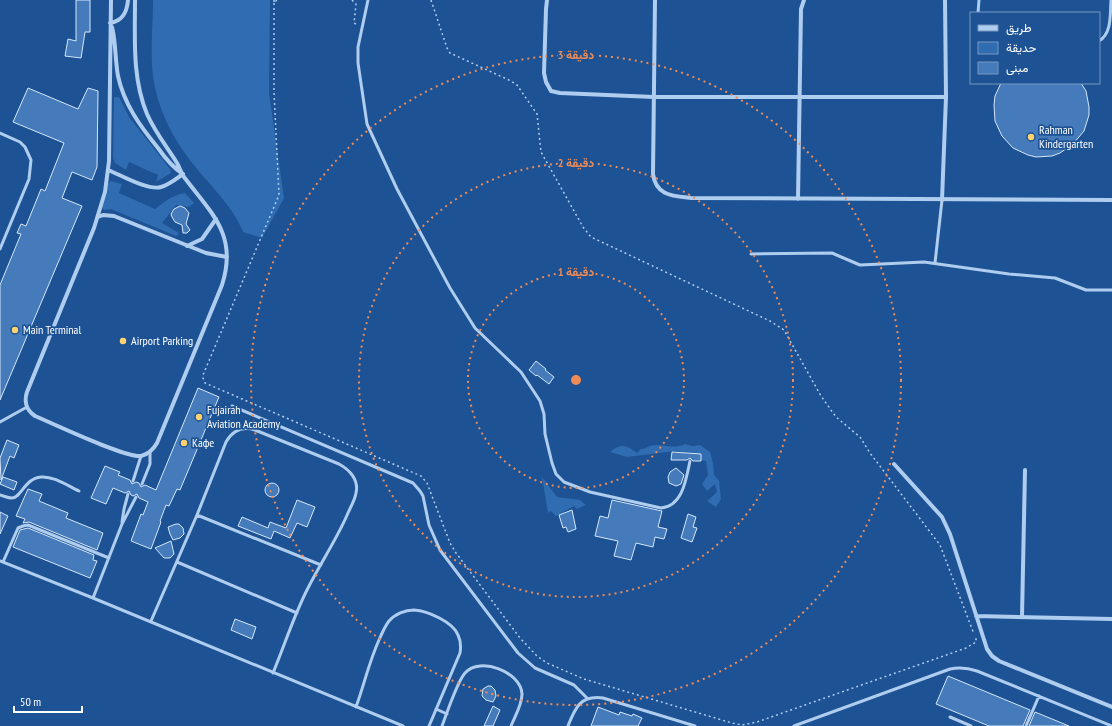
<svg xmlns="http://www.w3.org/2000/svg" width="1112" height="726" font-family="'PT Sans Narrow',Vazirmatn,sans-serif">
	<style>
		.green { fill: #306cb1 }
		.building { fill: #457bba; stroke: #d5e7fa }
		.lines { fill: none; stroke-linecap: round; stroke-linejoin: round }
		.path { stroke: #afcdef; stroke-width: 1.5; stroke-dasharray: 2 3; stroke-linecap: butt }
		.lane { stroke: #afcdef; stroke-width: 3 }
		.street { stroke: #afcdef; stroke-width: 4 }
		.ring { fill: none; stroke: #ef8b55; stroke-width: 2; stroke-dasharray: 2 4 }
		.poi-dot { fill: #fed26e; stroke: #1d5294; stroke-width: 1.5 }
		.labels { text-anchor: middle; stroke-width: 3.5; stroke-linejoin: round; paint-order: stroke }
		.poi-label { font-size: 12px; fill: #fff; stroke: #1d5294; text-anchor: start }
		.centre { fill: #ef8b55; stroke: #1d5294; stroke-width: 2 }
		.ring-label { font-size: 12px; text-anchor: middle; font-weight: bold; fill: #ef8b55; stroke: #1d5294; stroke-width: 3.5; stroke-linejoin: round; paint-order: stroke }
	</style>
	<rect width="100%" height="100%" fill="#1d5294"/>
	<path class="green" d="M153,0h117l-1,93 15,105 -22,40 -19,-6c-9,-24 -34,-48 -50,-68 -20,-25 -36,-56 -40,-88 -3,-25 0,-51 0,-76z
		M114,97h5l10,20 41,52 1,4 -15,9 2,-7 -29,-13 -3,8 -11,-7 -2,-5z
		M111,181l11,3 -3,9 36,16c9,-7 19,-15 30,-16l9,10 -5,4 -13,-2 -14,18 17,10 -3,3 -58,-24 -7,-3 -7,1 -2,-3 5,-13 1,-10z
		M685,444l7,2 8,-1 10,7 3,11 1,12 5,6 2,18 -5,8 -9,-6 10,-9 -2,-8 -8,7 -5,-7 6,-9 -2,-14 -5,-1v-6l-26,-3 -48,6 -17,-5c11,-9 16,-7 27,1l4,-4c5,0 9,-4 15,-4 10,0 19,4 29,-1z
		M542,477l15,20 23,3 6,5 -9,4 -3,-3 -18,10 -5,-5 -3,2z"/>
	<path class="building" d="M76,0h14v32h-5l-4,26 -16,-2 3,-17 8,2z
		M1001,83h80l5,8 3,16v8l-5,16 -11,13 -13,9 -8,3 -16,1 -8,-2 -15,-7 -11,-12 -7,-15 -1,-16 1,-9z
		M28,88l50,21 10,-21 10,3 -1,76 -5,13 -20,-8 -10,26 20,8 -82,194v-115l21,-51 -4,-1 4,-9 5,2 15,-37 4,2 19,-48 -51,-21z
		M180,206l5,2 4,5 -3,11 4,6 -3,3h-4l-1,-8 -7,-3 -3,-5 -1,-3 3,-5z
		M536,361l10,8 -1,1 9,7 -5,7 -12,-9 -1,1 -7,-6z
		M198,388l21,9 -39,93 -3,-1 -8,17 -3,-1 -6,16 1,1 -10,27 -20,-8 10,-27 2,1 5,-13 -9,-4 -2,-4 -4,2 -2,-1 -2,-4 -4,2 -12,-5 -7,16 -15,-6 14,-32 15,6 -2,3 12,5 2,4 4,-2 3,1 2,4 4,-2 11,5z
		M7,440l12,5 -5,13 -4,-2 -9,24 -1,-22z
		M672,452l29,2v7h-8l-3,-3 -3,2h-16z
		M676,468l8,7 -3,9 -5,2 -7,-3 -1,-6 2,-5z
		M3,477l14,5 -3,8 -14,-6z
		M265 490a7 7 0 1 1 14 0a7 7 0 1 1-14 0Z
		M28,489l14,5 -3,7 29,12 -2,5 37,15 -6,17 -68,-28 -6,1 2,-4 -9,-3z
		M297,500l18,7 -8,20 -10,-4 -7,15 -16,-7 -3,8 -33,-13 4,-9 26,11 2,-6 16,6z
		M612,500l50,11 -4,16 9,2 -3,10 -9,-2 -2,10 -17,-4 -5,17 -17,-4 4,-15 -23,-5 5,-20 8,2z
		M572,510l4,19 -8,3 -2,-5 -3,1 -4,-13z
		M0,512l8,4 -8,18z
		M688,514l8,3 -3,10 4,1 -5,14 -11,-4z
		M176,524h3l4,4 1,6 -4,4 -7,2 -3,-6 -2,-7z
		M28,528l66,27 -1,5 4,1 -7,17 -77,-31 7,-17z
		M171,541l3,13 -4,4h-6l-9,-10z
		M235,619l21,8 -4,12 -21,-9z
		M948,676l82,34 -7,16h-34l-53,-22z
		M488,686h3l4,4 1,6 -3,6 -7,-2 -4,-4 1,-7z
		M493,706l7,4 -7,16h-9z
		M598,707l21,8 1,-3 12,4 1,-2 9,4 -4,8h-47z
		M1035,712l34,14h-40z"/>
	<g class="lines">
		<path class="path" d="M274,0v3l3,-3
			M352,0l4,4 -2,19 3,2
			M431,0l16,48 3,5 61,28 6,4 20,29 4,38 42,75 8,10 179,84 14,9 37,66 15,21 24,20 10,16 70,92 34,89
			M274,3v89l5,103 -76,180v3l2,5 216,93 6,7 23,60 6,10 64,85 17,18 10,7 37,16 148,44 10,2 15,-3 209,-74 10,-6v-5"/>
		<path class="lane" d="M368,0l-10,47v16l9,61 30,65 53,99 25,40 46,44 19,29 4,13 1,20 7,29 4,11 8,8 26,10 71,16c22,-2 25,-29 29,-47
			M978,13l1,-13
			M1099,41c13,-7 11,-27 12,-41
			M0,133l20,9 5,5 6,13 -2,19 -29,70
			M751,254l81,-1 28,12 64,-3 85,12 46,4 31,12h26
			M935,263l7,-63
			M232,406l181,77 7,8 3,5 6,29 11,25 78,103 17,15 39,17 13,13
			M0,422l27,-15
			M133,481l8,-25
			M142,484l8,-20v-12
			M0,495c4,1 8,3 12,3 9,0 13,-20 29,-21 13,-1 27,9 38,14
			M197,515l124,50
			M122,522l2,-13 4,-15
			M0,561l93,37 310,128
			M3,562l15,-34 5,-2 5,-1 81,33
			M177,562l120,51
			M93,598l29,-74 14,-27
			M151,621l46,-106 29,-73c7,-12 16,-16 29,-12l84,34c11,6 20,16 17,29 -1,7 -5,13 -8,20 -11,26 -27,49 -40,75 -14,27 -23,56 -35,85
			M356,707c8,-22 13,-45 23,-67 3,-7 6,-14 10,-19 6,-7 16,-11 25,-11 14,1 39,12 44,25 3,6 3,12 2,18l-31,73
			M436,709l11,5
			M950,717l21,9
			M442,726c5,-13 15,-44 23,-53 15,-17 56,-1 57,21 0,11 -7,22 -11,32
			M568,726c7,-18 12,-31 35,-28l92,28
			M794,726l156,-57c10,-2 18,-1 27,2l135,55
			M1026,726l13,-30"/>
		<path class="street" d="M111,0l-2,161 -4,31 -11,36 -67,164c-3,9 -1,18 8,24 19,8 90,42 106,40 8,-2 12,-6 16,-13l65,-158c16,-50 -10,-71 -38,-108 -3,-4 -4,-9 -7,-14 -10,-16 -22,-31 -30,-49 -15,-36 -12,-76 -12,-114
			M547,0l-1,9 -2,64 2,9 5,9 9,2 94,4h292
			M655,0l-2,174c3,22 20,22 38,24l421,2
			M110,23c13,-2 17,-11 18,-23
			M112,27c4,16 3,33 6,49 6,28 22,50 40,72 7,10 14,19 25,26
			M108,170c13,5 40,21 53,17 8,-2 15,-8 22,-13
			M798,199l3,-190 3,-9
			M942,200l4,-103 -1,-97
			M98,217l5,-2 11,1 92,37 21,4
			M187,246l15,-7 14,-20
			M894,464l48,53 8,17 37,115 5,7 7,5 113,46
			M976,616l136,3
			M1022,617l3,-147"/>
	</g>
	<g class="ring">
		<circle cx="576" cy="380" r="108"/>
		<circle cx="576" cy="380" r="217"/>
		<circle cx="576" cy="380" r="325"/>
	</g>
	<g class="poi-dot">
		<circle cx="1031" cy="137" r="4"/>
		<circle cx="15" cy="330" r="4"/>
		<circle cx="123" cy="341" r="4"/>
		<circle cx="199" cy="417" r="4"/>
		<circle cx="184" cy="443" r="4"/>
	</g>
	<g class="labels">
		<g class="poi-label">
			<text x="1039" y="134">Rahman<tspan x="1039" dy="14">Kindergarten</tspan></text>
			<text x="23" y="334">Main Terminal</text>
			<text x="131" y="345">Airport Parking</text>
			<text x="207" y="414">Fujairah<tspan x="207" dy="14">Aviation Academy</tspan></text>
			<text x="192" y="447">Кафе</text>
		</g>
	</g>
	<circle cx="576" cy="380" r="6" class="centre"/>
	<g class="ring-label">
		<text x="576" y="59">3 دقيقة</text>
		<text x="576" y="167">2 دقيقة</text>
		<text x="576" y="276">1 دقيقة</text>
	</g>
	<rect x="970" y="12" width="130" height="72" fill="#1d5294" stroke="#7797bf"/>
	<rect x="978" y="25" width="20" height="6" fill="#afcdef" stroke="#7797bf"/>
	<text x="1006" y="32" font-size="12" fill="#ffffff">طريق</text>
	<rect x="978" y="42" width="20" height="12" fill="#306cb1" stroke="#7797bf"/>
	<text x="1006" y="52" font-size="12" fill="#ffffff">حديقة</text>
	<rect x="978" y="62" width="20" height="12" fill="#457bba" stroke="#7797bf"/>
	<text x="1006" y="72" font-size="12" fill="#ffffff">مبنى</text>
	<path d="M14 706v6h68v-6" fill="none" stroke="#ffffff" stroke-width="2"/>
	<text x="20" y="706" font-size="12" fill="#ffffff" stroke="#1d5294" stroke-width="3" paint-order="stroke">50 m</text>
</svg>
